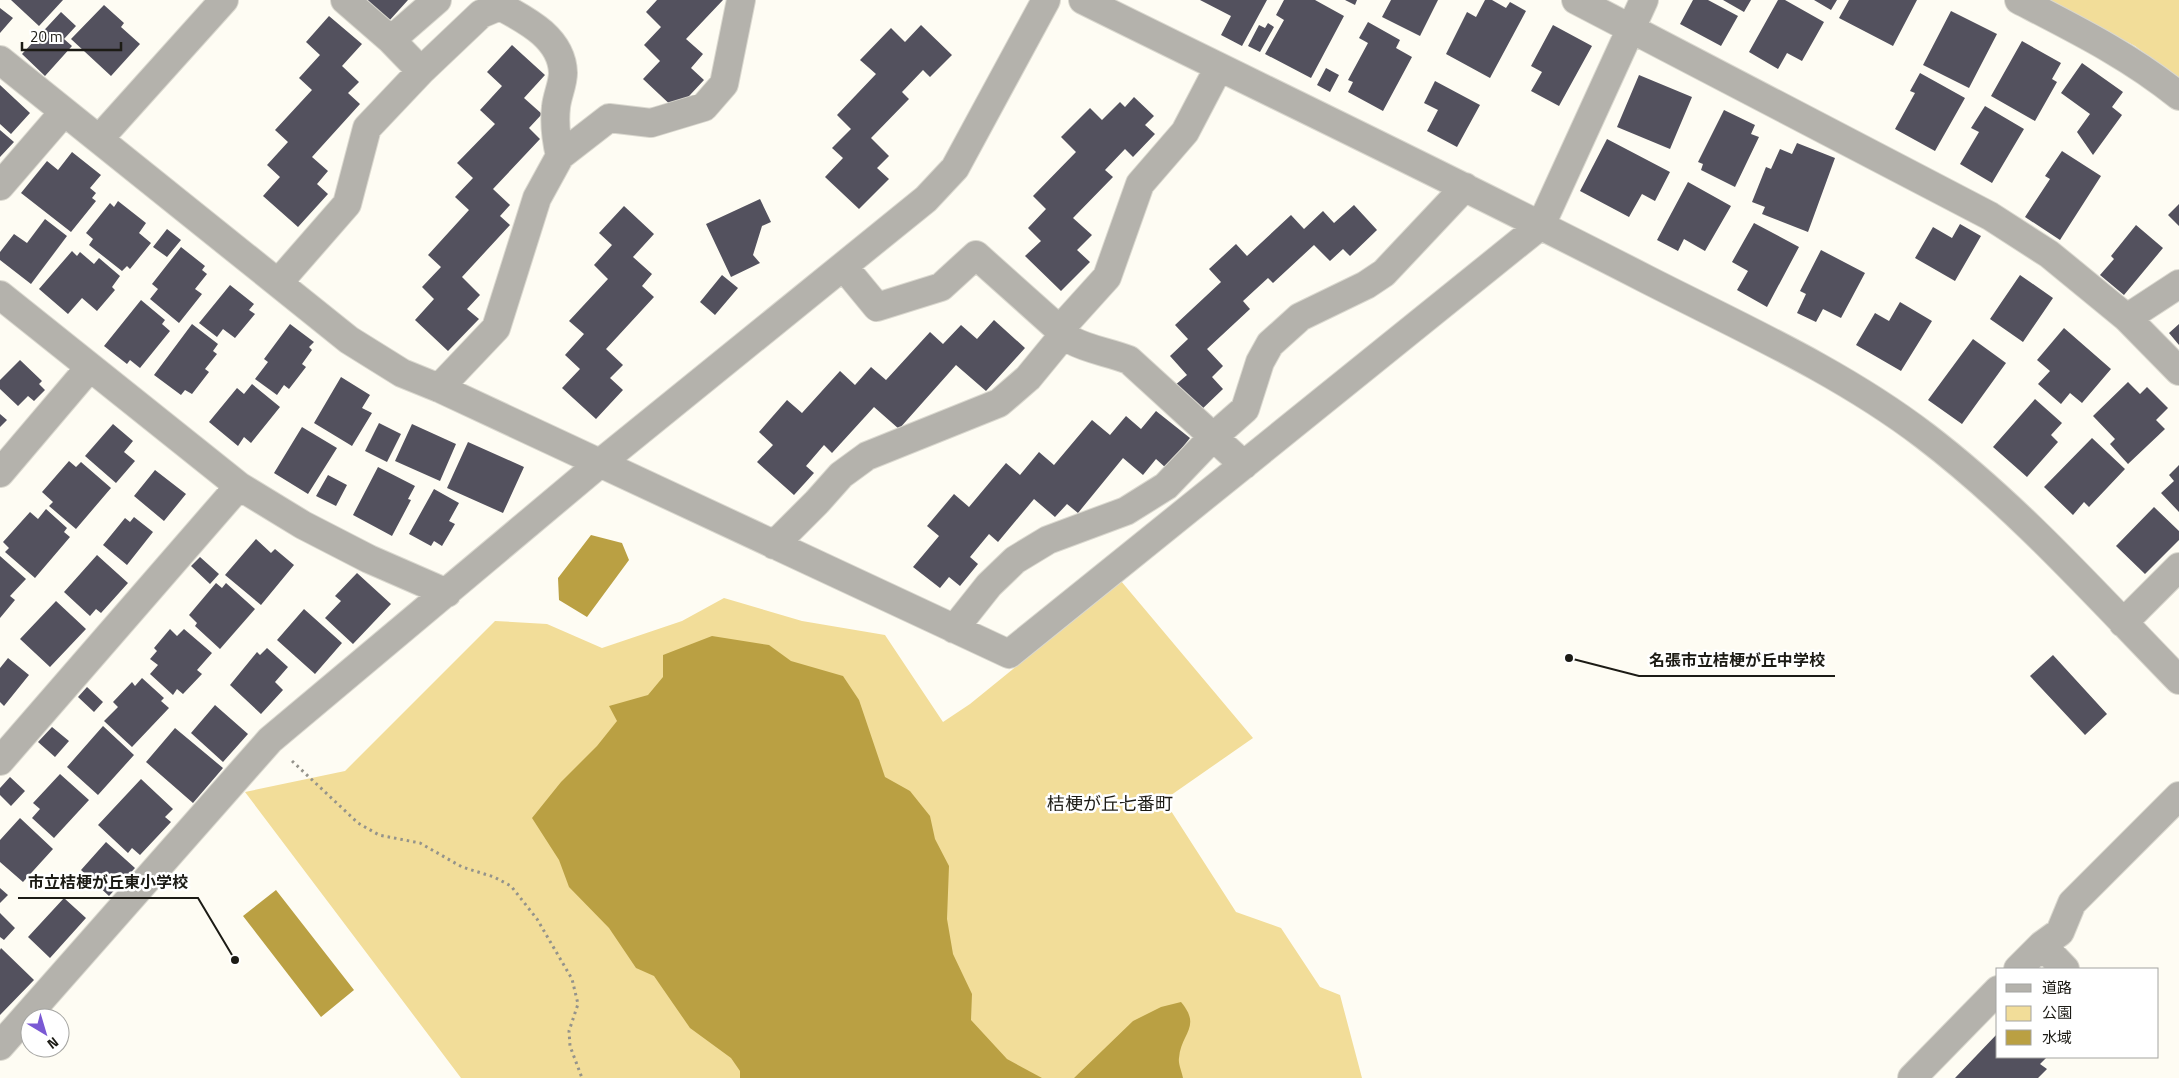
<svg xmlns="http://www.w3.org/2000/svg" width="2179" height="1078" font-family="'Titillium Web','Noto Sans JP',sans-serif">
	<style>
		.green { fill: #f2dd99 }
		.water { fill: #baa043 }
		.building { fill: #53515e }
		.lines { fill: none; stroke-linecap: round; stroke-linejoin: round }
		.minor-casing { stroke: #dad8cf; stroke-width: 30 }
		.path { stroke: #94938b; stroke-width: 3; stroke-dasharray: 2.5 4; stroke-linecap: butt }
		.minor { stroke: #b4b2ac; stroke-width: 28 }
		.labels { text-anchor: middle; stroke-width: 5; stroke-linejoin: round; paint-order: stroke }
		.quarter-label { font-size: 18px; fill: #1c1b15; stroke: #fff }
		.leader { fill: none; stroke: #1c1b15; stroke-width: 2 }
		.callout-dot { fill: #1c1b15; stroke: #fff; stroke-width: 2 }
		.callout-label { font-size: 16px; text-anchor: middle; font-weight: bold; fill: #1c1b15; stroke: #fff; stroke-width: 5; stroke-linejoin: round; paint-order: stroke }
	</style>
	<rect width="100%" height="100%" fill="#fefcf3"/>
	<path class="green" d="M2049,0h130v79l-44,-33z
		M1121,581l132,157 -89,62 72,112 45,16 39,59 20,8 22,83h-901l-216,-286 100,-21 150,-150 52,3 55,24 80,-27 42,-23 78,23 83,14 58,87 27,-18z"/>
	<path class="water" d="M591,535l31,8 7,17 -42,57 -28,-17 -1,-22z
		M712,636l57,9 22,16 52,15 16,24 26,77 25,14 20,25 5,23 14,27 -2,53 6,35 19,40 -1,26 36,39 35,19h-302v-7l-9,-13 -41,-30 -36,-52 -18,-8 -27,-40 -40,-41 -10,-27 -27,-42 29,-36 36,-36 20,-25 -8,-15 39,-11 15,-18v-22z
		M276,890l78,100 -33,27 -78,-101z
		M1181,1002c21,25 0,31 -2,56 -1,6 3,14 4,20h-109l59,-57 28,-14z"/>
	<path class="building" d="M11,0h52l-24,26z
		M366,0h42l-19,21z
		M657,0h66l-37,39 17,15 -12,14 13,12 -28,30 -33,-31 17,-18 -16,-16 17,-18 -15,-15z
		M1200,0h67l-25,46 -21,-11 10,-19z
		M1284,0h31l29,16 -33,62 -46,-24 19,-34 -8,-5z
		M1345,0h12l-2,5z
		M1391,0h47l-18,36 -38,-19z
		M1485,0h7l14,8 4,-6 16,9 -36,67 -44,-24 21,-42 9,5z
		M1693,0h15l30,16 -17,30 -41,-22z
		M1723,0h28l-7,12z
		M1778,0h7l39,22 -22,39 -15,-8 -9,16 -29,-17z
		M1814,0h23l-6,10z
		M1849,0h68l-24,46 -54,-28z
		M104,5l20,18 -3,4 19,17 -29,32 -40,-37z
		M0,8l13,10 -13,15z
		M1951,11l46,23 -28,54 -46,-23z
		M61,12l15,14 -12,13 8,7 -27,30 -23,-22z
		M329,16l33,28 -20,22 17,16 -11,11 12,11 -48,53 16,14 -11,13 11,10 -30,33 -35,-31 17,-19 -13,-12 21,-23 -13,-12 37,-40 -13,-12 21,-23 -14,-13z
		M1368,22l32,18 -4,8 16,9 -29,54 -35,-19 5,-10 -5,-2 20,-37 -9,-5z
		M1268,23l6,4 -14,25 -12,-6 11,-21 6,3z
		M921,25l31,30 -22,22 -7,-7 -21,22 7,7 -38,39 18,18 -12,12 12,11 -30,30 -34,-32 18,-19 -11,-10 19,-19 -14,-14 39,-41 -16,-14 31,-32 14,14z
		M1553,25l39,21 -33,60 -28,-15 11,-19 -11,-6z
		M2022,41l39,22 -9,16 5,3 -22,39 -44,-25z
		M512,45l33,30 -21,23 18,16 -13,14 11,11 -47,50 17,16 -10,11 10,9 -48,52 18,18 -13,14 12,10 -31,32 -33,-31 19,-21 -12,-12 19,-20 -13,-12 41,-45 -14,-13 18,-19 -16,-15 38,-39 -15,-14 22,-24 -15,-14z
		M2082,63l41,29 -11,15 10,8 -29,40 -16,-23 13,-18 -29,-21z
		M1326,68l13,7 -9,17 -13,-7z
		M1920,73l45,25 -30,53 -40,-22 20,-36 -5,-2z
		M1639,75l53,22 -22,52 -53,-22z
		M1435,81l45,24 -23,42 -30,-16 11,-21 -14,-7z
		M0,85l30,28 -19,21 -11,-10z
		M1134,97l20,19 -9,9 10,9 -22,23 -8,-8 -20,21 8,7 -40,41 19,17 -15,15 13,12 -29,29 -36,-35 16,-15 -13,-13 18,-19 -13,-13 43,-44 -15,-15 29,-29 12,12 18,-18 5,5z
		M1985,106l39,23 -32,54 -32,-19 19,-32 -8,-4z
		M1724,110l31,15 -4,9 8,3 -24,50 -34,-17 2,-6 -5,-2z
		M0,130l14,12 -14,15z
		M1607,139l63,33 -15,29 -13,-7 -13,23 -49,-26z
		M1797,143l38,15 -27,74 -46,-18 3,-7 -13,-5 14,-35 5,2 9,-20 12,5z
		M2062,151l39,25 -41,64 -35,-23 25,-38 -5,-3z
		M72,152l29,23 -11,13 6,5 -4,5 4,3 -25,31 -50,-39 26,-32 11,9z
		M1688,182l43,24 -26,45 -21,-12 -6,12 -21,-11z
		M760,199l11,23 -9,4 -9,29 7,8 -29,14 -25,-53z
		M118,201l28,22 -7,10 12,10 -21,26 -3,-3 -5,5 -33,-26 4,-6 -7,-6 24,-30 4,4z
		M2179,204v22l-11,-11z
		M1354,205l23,25 -27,26 -7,-7 -13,12 -16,-16 -41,38 -5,-5 -25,23 7,8 -43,40 16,17 -11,11 11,12 -24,23 -25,-26 13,-11 -17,-19 18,-17 -13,-14 46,-43 -12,-13 27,-25 11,12 44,-41 13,14 19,-18 11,12z
		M624,206l30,28 -21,23 19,17 -10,12 12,11 -48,52 17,16 -13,13 13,12 -27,29 -34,-31 18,-19 -15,-14 19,-21 -15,-13 39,-42 -14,-14 18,-20 -13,-12z
		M45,219l22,17 -36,48 -31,-24v-8l14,-18 13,9z
		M1754,223l45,24 -32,60 -30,-17 11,-19 -16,-9z
		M1960,224l21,12 -26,45 -40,-23 18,-31 19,11z
		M2136,225l27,23 -39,47 -24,-20 14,-16 -3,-3z
		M167,229l14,11 -14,17 -14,-10z
		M181,247l24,19 -3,4 5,4 -12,15 7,5 -23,29 -29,-24 8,-10 -6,-5z
		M1821,250l44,23 -24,45 -18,-9 -7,13 -19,-9 9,-19 -6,-3z
		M72,251l5,5 3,-4 14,12 5,-6 21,18 -8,11 3,3 -18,21 -15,-13 -14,16 -29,-25z
		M722,275l16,13 -23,27 -15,-13z
		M2020,275l33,23 -30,44 -33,-23z
		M230,285l24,19 -5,6 6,4 -20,24 -12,-9 -6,8 -18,-14z
		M141,300l24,20 -3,4 8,7 -30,37 -10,-8 -3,4 -23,-18z
		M1900,302l32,19 -31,50 -45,-26 19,-32 14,8z
		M994,320l31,28 -39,43 -30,-26 -57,64 -25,-22 -42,46 -8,-8 -18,21 8,7 -20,22 -37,-33 16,-17 -14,-13 28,-32 15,13 38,-42 15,14 16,-18 15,13 44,-48 13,12 18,-19 16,14z
		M192,324l26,20 -5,7 4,3 -12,15 4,3 -17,22 -7,-4 -4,5 -27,-20z
		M290,324l24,18 -5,5 3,3 -10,14 4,3 -17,22 -5,-4 -7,10 -22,-16 13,-17 -4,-3z
		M2179,324v21l-10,-12z
		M2064,328l47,41 -29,34 -12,-10 -9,11 -23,-20 12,-13 -13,-11z
		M1973,339l33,24 -44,61 -34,-24z
		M20,360l22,21 -3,3 6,6 -11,11 -6,-5 -10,10 -18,-17v-9z
		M341,377l29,18 -8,13 10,5 -20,33 -38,-23z
		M2128,382l12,12 7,-7 21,21 -12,12 9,9 -37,35 -18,-20 5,-5 -22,-23z
		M252,384l28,23 -29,36 -7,-6 -6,9 -29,-24 28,-34 7,6z
		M2035,399l27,24 -11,12 7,7 -31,35 -34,-30z
		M1156,411l34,27 -24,30 -10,-9 -13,16 -20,-17 -45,55 -11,-9 -12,13 -21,-18 -36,43 -9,-8 -19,23 8,7 -18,22 -11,-9 -9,11 -27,-21 26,-31 -12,-10 27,-32 15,13 37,-44 14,12 19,-23 15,13 38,-45 18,15 16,-19 15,13z
		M0,414l7,6 -7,7z
		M379,423l22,11 -14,28 -22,-11z
		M113,424l20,17 -9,11 11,9 -19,22 -31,-27z
		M412,424l44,20 -16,37 -45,-20z
		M302,427l35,21 -29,46 -34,-21z
		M2092,438l33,31 -36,38 -5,-5 -11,13 -29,-28z
		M468,442l56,25 -21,46 -56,-25z
		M69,461l7,6 5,-5 30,26 -35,41 -27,-23 4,-4 -11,-10z
		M2179,465v47l-18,-19 13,-12 -5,-6z
		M378,467l37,19 -7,13 3,1 -19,36 -39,-21z
		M155,470l31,24 -22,27 -30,-25z
		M328,475l19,10 -11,21 -20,-10z
		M434,489l25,14 -10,18 6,3 -13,22 -8,-5 -3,5 -22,-12z
		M2154,507l25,24v9l-34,34 -29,-28z
		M46,509l21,19 -3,4 6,5 -35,41 -30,-26 4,-4 -6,-6 27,-30 8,7z
		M134,517l19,15 -26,33 -24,-20 22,-27 5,4z
		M256,539l15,14 4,-4 19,16 -33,40 -36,-30z
		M97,555l31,28 -27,30 -5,-4 -6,7 -26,-24z
		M0,556l26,23 -16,17 5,4 -15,18z
		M200,557l19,17 -9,10 -19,-18z
		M357,573l34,31 -38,40 -28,-26 16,-17 -6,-5z
		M216,583l6,5 4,-5 29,26 -35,40 -25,-23 2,-3 -8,-8z
		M56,601l30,28 -36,38 -30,-28z
		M304,609l38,34 -27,31 -38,-34z
		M170,629l7,7 7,-7 28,24 -15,17 5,4 -19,20 -6,-5 -4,6 -23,-21 8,-9 -8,-6 7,-8 -3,-3z
		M267,648l21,19 -13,15 8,8 -22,24 -31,-29 27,-33 3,3z
		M2053,655l54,59 -22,21 -55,-59z
		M8,658l21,17 -25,31 -4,-4v-34z
		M142,678l22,20 -3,3 8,7 -37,39 -28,-26 14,-14 -5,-5 19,-20 3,4z
		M87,687l16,15 -9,10 -16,-15z
		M215,705l33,29 -25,28 -32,-29z
		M103,726l31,29 -36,40 -31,-28z
		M52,727l17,14 -14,16 -17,-15z
		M175,728l48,40 -30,35 -47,-41z
		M60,774l29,26 -35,38 -22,-20 8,-9 -7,-6z
		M10,777l15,14 -14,15 -11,-11v-7z
		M141,779l32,30 -8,8 6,5 -31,33 -8,-7 -4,5 -30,-28z
		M20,818l33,31 -30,33 -23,-20v-22z
		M106,842l29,26 -26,28 -28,-26z
		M0,888l8,7 -8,8z
		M64,898l22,20 -36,40 -22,-21z
		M0,913l15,15 -11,12 -4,-3z
		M1,948l33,32 -34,35v-65z
		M1998,1033v24h49l-7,7 7,5 -9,9h-83z"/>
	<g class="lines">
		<defs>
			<path id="minor" d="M345,0l46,40
				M1083,0c188,93 377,183 563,279 94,48 194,92 279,157 93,71 172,160 254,244
				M1576,0l414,216 59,38 78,64 52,53
				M2019,0c56,29 111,56 160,96
				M0,60l349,280 53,33 37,15 570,266 532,-429 103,-225
				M421,71l60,-57 19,-8c26,14 62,32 63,67 0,11 -6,23 -7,34 -2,17 0,32 4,49
				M99,139l125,-139
				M0,186l63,-73
				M844,267l33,40 64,-20 35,-32 95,85c18,10 38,12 58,20l115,105
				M278,283l69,-79 20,-76 54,-57 -30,-31 46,-40
				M0,295l239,191 64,39 66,34 78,34
				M2127,318l52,-34
				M1060,329l47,-52 33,-93 45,-52 34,-65
				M439,388l57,-60 41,-130 23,-42 49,-38 42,5 53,-16 20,-23 17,-84
				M0,473l90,-106
				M774,545l43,-43 24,-27 26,-19 132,-53 29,-25 37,-45
				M2123,623l56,-56
				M954,629l35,-44 26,-25 33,-20 78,-29 40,-25 46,-48 33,-29 15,-47 10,-18 30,-27 66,-32 18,-12 81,-86
				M0,761l239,-275
				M2042,945l23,24
				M2018,969l24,-24 18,-13 12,-29 107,-107
				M0,1046l270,-306 329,-276 327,-265 29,-31 91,-168
				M1912,1078l86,-88"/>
		</defs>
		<use href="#minor" class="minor-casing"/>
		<path class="path" d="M292,761l66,62 21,12 41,8 42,24 32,10 17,9 26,33 35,60 6,25 -9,27 1,15 12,32"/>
		<use href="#minor" class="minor"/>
	</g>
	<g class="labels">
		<g class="quarter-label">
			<text x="1110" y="810">桔梗が丘七番町</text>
		</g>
	</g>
	<path class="leader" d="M1569 658L1639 676H1835M235 960L198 898H18"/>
	<g class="callout-dot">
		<circle cx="1569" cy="658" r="5"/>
		<circle cx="235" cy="960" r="5"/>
	</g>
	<g class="callout-label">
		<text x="1737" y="666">名張市立桔梗が丘中学校</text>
		<text x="108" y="888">市立桔梗が丘東小学校</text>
	</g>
	<rect x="1996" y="968" width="162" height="90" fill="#ffffff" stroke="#a4a4a1"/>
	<rect x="2006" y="984" width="25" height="8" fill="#b4b2ac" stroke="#a4a4a1"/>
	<text x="2042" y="993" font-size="15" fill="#1c1b15">道路</text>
	<rect x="2006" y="1006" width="25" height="15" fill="#f2dd99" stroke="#a4a4a1"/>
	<text x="2042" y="1018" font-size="15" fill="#1c1b15">公園</text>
	<rect x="2006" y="1030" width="25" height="15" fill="#baa043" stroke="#a4a4a1"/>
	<text x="2042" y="1043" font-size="15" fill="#1c1b15">水域</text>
	<g transform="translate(45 1033) rotate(142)"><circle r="24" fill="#ffffff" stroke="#a4a4a1"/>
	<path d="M0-4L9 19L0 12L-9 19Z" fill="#7a59d4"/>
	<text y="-8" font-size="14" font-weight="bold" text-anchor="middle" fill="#1c1b15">N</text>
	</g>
	<path d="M22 42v8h99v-8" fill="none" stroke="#1c1b15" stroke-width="2.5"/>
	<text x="30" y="42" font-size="15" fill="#1c1b15" stroke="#ffffff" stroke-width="4" paint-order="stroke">20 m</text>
</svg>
